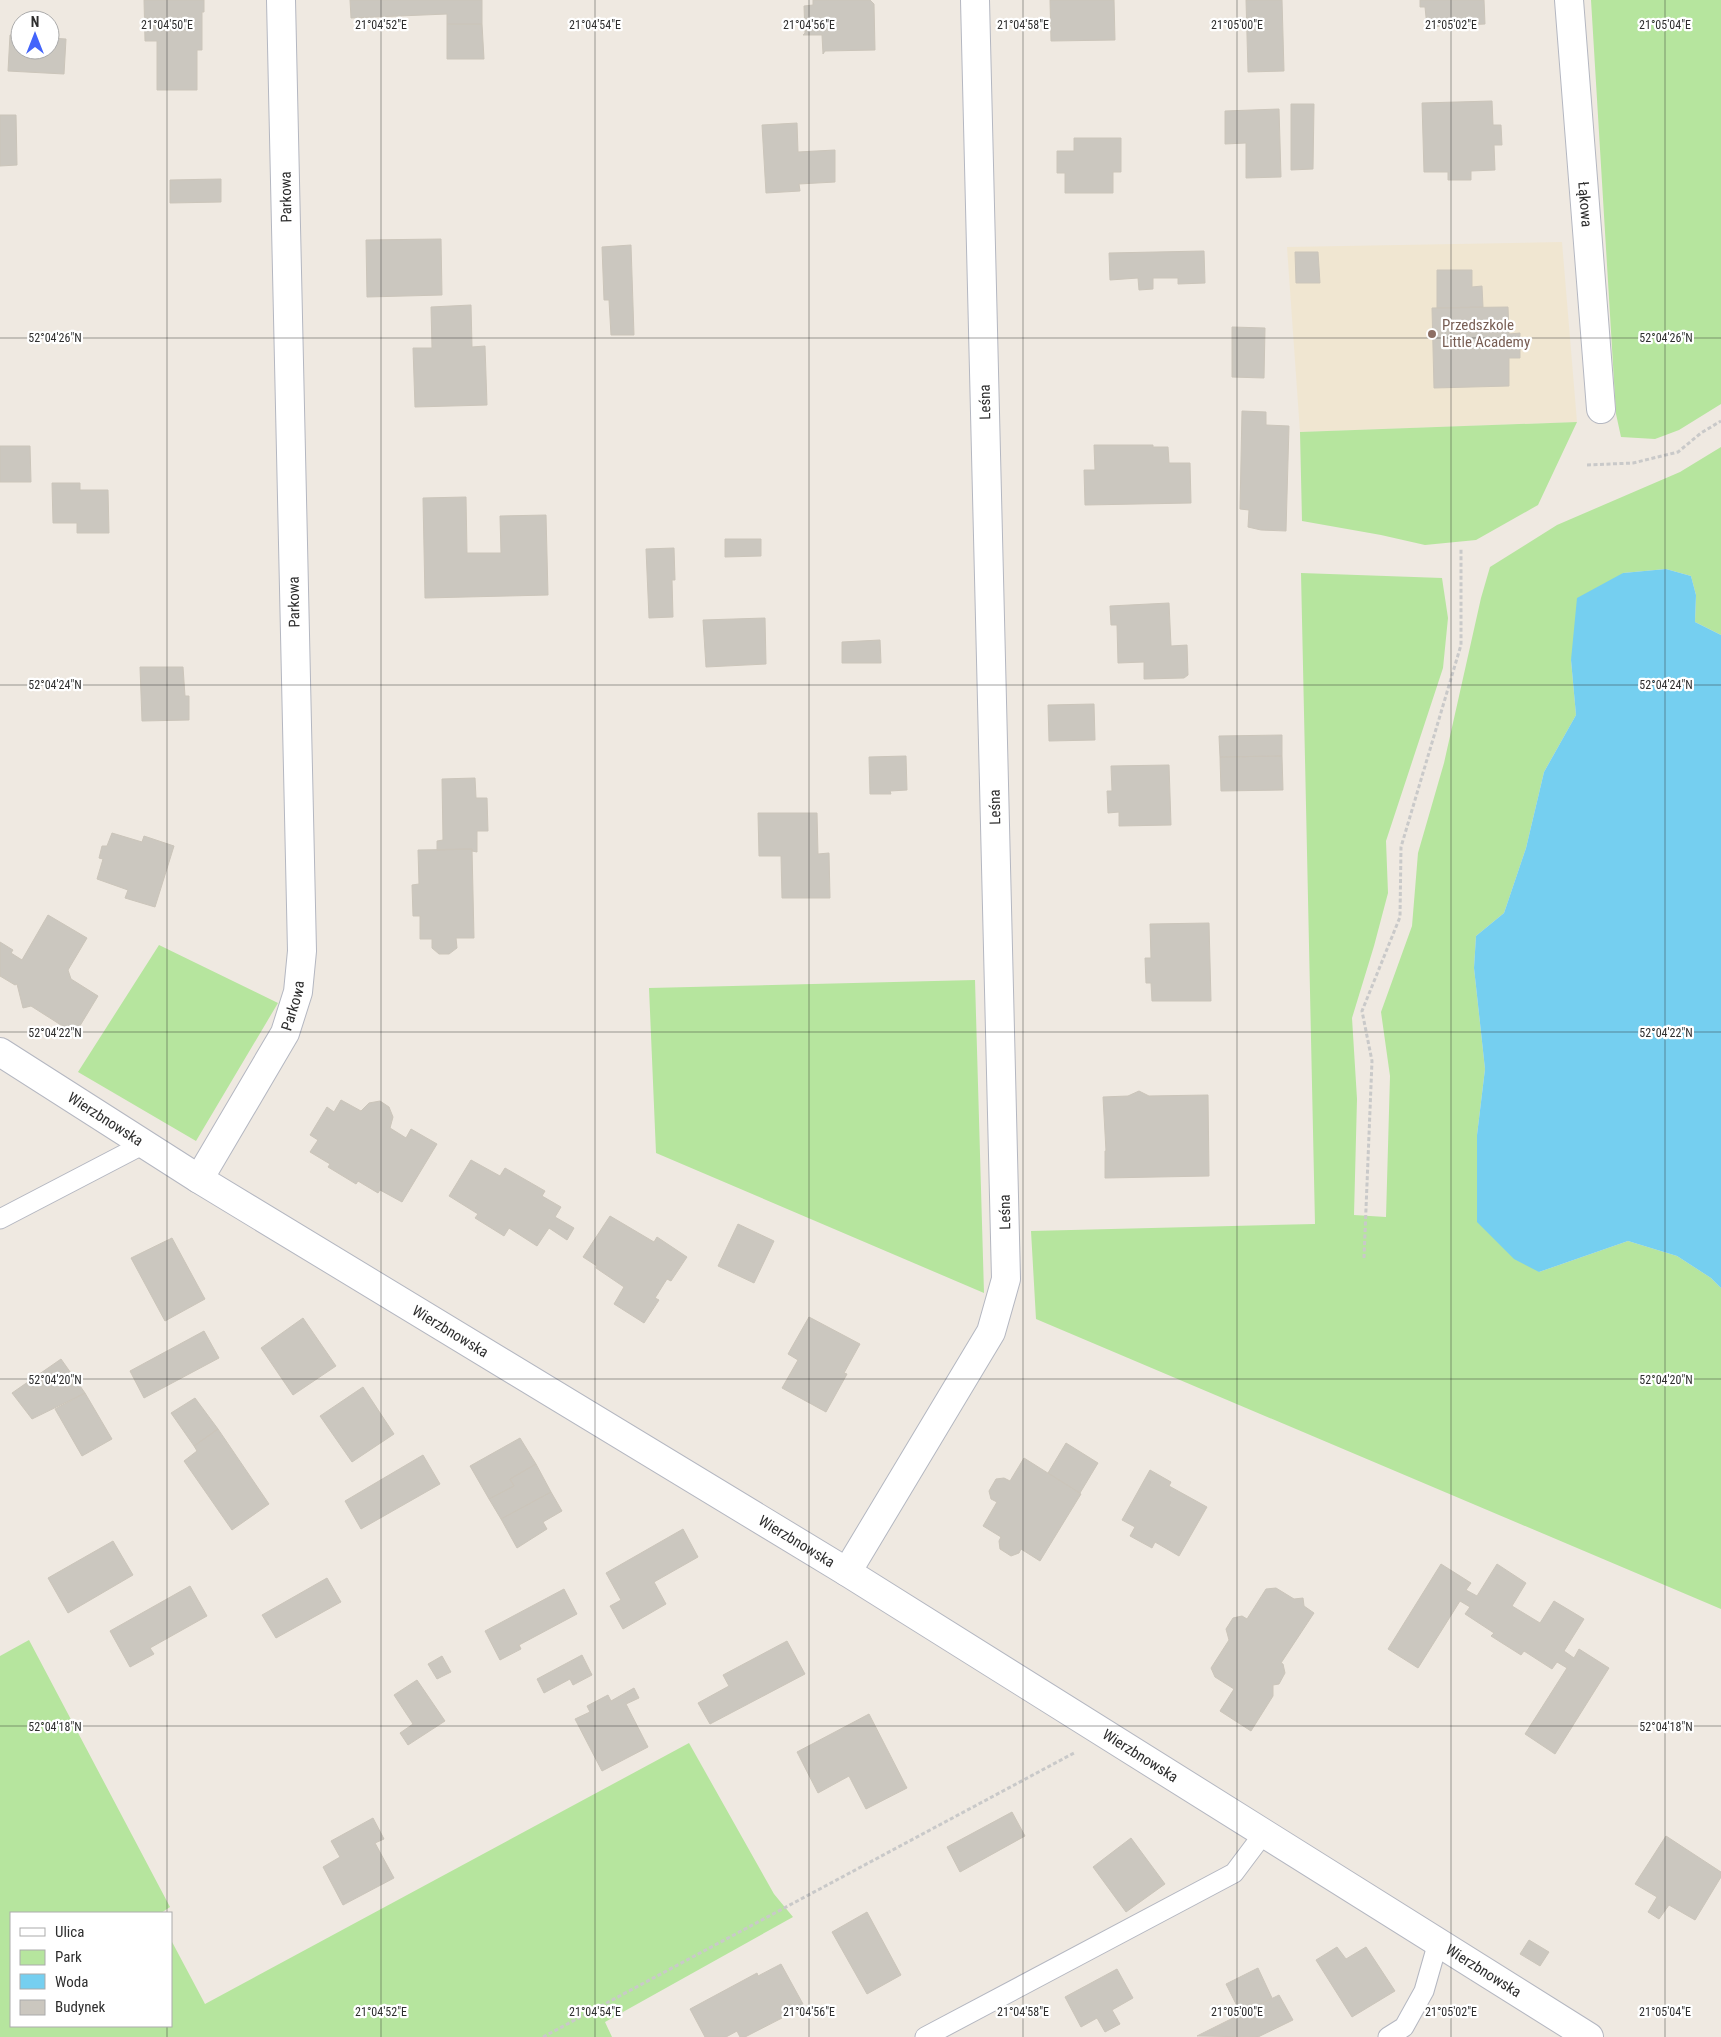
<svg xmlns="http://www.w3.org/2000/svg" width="1721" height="2037" font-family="'Roboto Condensed',sans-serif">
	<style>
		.education { fill: #f0e6d1 }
		.green { fill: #b6e59e }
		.water { fill: #75cff0 }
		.building { fill: #cbc7bf; stroke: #cbc5ba }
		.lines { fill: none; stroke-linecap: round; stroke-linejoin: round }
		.lane-casing { stroke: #b4b7c1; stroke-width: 21 }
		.street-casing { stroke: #b4b7c1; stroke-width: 30 }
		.path { stroke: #c9c9c9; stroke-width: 3; stroke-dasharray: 4 2.5; stroke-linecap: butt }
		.lane { stroke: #fff; stroke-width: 19 }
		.street { stroke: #fff; stroke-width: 28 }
		.ticks { fill: none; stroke: #2e2e2e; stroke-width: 1; stroke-opacity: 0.45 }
		.education-dot { fill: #8d6e63; stroke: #fff; stroke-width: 2 }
		.labels { text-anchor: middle; stroke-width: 4.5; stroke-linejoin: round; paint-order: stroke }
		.street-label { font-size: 15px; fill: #2e2e2e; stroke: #fff }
		.education-label { font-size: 15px; fill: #785e54; stroke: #fff; text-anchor: start }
		.ticks-label { font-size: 12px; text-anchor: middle; fill: #2e2e2e; stroke: #fff; stroke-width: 4.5; stroke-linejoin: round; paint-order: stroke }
	</style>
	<rect width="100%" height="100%" fill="#efe9e1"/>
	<path class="education" d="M1562,242l15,180 -277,10 -13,-185z"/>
	<path class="green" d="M1591,0h130v404l-42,26 -24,9 -34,-2 -5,-23z
		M1577,422l-39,83 -62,35 -51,5 -44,-10 -79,-14 -2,-89z
		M1721,447v188l-26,-13 1,-27 -5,-19 -25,-7 -43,4 -52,87 5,55 -32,57 -18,76 -22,65 -28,23 -2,32 11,101 -8,66 62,137 89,-31 49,15 34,22 10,10v321l-685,-290 -5,-88 284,-7 -14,-651 141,5 6,40 -5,50 -57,173 2,52 -14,53 -22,72 5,81 -3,116 32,2 4,-141 -9,-64 31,-86 6,-73 26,-90 37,-165 9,-31 67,-42 123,-53z
		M159,945l119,58 -82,138 -118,-69z
		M975,980l9,313 -328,-140 -7,-165z
		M29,1640l141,267 -9,6h-150v113h160v-86l34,64 484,-261 85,151 19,23 -188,105 7,15h-612v-381z"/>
	<path class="water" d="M1666,569l25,7 5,19 -1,27 26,13v653l-10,-10 -34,-22 -49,-15 -89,31 -25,-13 -37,-37v-87l8,-66 -11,-101 2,-32 28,-23 22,-65 18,-76 32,-57 -5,-55 6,-62 46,-25z"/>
	<path class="building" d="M144,0h60v12h-2v38h-5v40h-40v-49h-12z
		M350,0h132v24h-35v-10l-96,4z
		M813,0h57l4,4 1,46 -50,1 -2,3 -1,-19h-19l2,-2 -1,-27 9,-1z
		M1050,0h64l1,40 -64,1z
		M1246,0h36l2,71 -36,1z
		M1420,0h64l1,24 -58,3 -2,-20h-5z
		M447,24h35l2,35h-37z
		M10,35l10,1v14h30v-12l16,1 -2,35 -56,-3z
		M1492,101l1,24h8l1,20h-8l1,25 -24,1v9h-23v-8h-24l-2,-69z
		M1291,104h23l-1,65 -22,1z
		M1279,109l2,68 -35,1v-35l-21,1v-33z
		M0,115h16l1,50 -17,1z
		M797,123l1,29 37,-2v32l-36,2 1,7 -34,2 -4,-68z
		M1074,138h47v34h-8v21h-48v-20h-8v-22h17z
		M221,179v23l-51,1v-23z
		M441,239l1,56 -75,2 -1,-57z
		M631,245l3,90h-23l-2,-35h-5l-2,-53z
		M1204,251l1,32 -27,1v-6h-25v11l-14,1 -1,-12 -28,2 -1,-27z
		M1295,252h23l2,31h-24z
		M1437,270h35v17l10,-1 1,21 -46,1z
		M471,305l1,42 13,-1 2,59 -72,2 -2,-59h19l-1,-41z
		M1508,307l1,27 11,-1v25h-11v28l-75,2 -2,-80z
		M1232,327l33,1 -1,50 -32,-1z
		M1242,411l24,1v13l23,1 -3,105 -25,-1 -13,-3 1,-17 -9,-1z
		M1094,445h59v2h15l1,16h21l1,40 -106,2 -1,-35h11z
		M0,446h30l1,36h-31z
		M52,483h28v7h28l1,43h-32v-10h-24z
		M466,497l1,56h34l-1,-37 46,-1 2,80 -123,3 -2,-100z
		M725,539h36v17l-36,1z
		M674,548l1,32h-3l1,37 -24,1 -3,-69z
		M1169,603l2,43 16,-1 1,30 -4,3 -40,1v-17l-26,1 -1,-38h-6l-1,-19z
		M765,618l1,46 -60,3 -3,-47z
		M880,640l1,23h-39v-21z
		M140,667h43l2,29h4v24l-47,1z
		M1094,704l1,36 -46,1 -1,-36z
		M1282,735v21l-62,1 -1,-21z
		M906,756l1,34 -17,1 1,3h-21l-1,-37z
		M1282,756l1,34 -62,1 -1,-34z
		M1169,765l2,60 -52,1v-14l-11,1 -1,-22h5l-1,-25z
		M475,778l1,20h11l1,33h-11v21l-5,-1v-2l-35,1v-9l6,-1 -1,-61z
		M758,813h59l1,41 11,-1 1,45h-48l-1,-42h-22z
		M112,833l30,9 2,-6 30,10 -19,61 -30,-9 3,-8 -31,-11 6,-20 -4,-1 3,-12h5z
		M472,849l2,89h-18l1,10 -8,6h-10l-7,-6v-9h-12v-23h-7l-1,-31 7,-1 -1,-34z
		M48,915l39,23 -19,32 3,9 27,17 -23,38 -44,-28 -8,2 -6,-24 -2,1 -15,-9v-34l13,8 -2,3 11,7z
		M1209,923l2,78h-59l-1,-18h-5l-1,-25h6l-1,-34z
		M1139,1091l10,5 59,-1 1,81 -104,2v-27h1l-3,-54 25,-1z
		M341,1100l20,11 8,-8 11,-2 9,6 4,10 -3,11 16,10 5,-9 26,15 -35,58 -22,-12 -2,3 -20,-12 -2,3 -28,-17 2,-3 -20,-12 8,-12 -8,-5 17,-28 7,5z
		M471,1160l29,16 5,-8 40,23 -3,5 19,11 -6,10 19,11 -7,12 -18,-12 -12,18 -28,-18 -5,8 -29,-18 3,-4 -29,-18z
		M610,1216l44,26 3,-5 30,20 -16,24 -4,-2 -12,19 4,2 -15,23 -30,-19 10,-17 -28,-19 1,-2 -14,-9z
		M738,1224l36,17 -20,42 -36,-17z
		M172,1238l33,61 -40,22 -34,-63z
		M809,1317l51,27 -16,29 3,1 -21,38 -44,-24 16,-28 -10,-6z
		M303,1318l33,48 -43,29 -32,-47z
		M204,1331l15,27 -75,40 -14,-27z
		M61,1359l24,34 -53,26 -20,-26z
		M363,1387l31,47 -42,28 -32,-46z
		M85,1393l27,46 -30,17 -27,-47z
		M195,1398l23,31 -24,17 -23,-33z
		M218,1429l51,75 -37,26 -48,-69 13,-10 -3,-5z
		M520,1438l16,26 -26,15 4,7 -25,13 -19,-33z
		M1066,1443l32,20 -18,30 -32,-20z
		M423,1455l17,29 -79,45 -16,-28z
		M1024,1458l57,36 -41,67 -19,-12 -2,4 -8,3 -11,-7 -1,-8 2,-4 -18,-11 14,-24 -6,-3 -2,-8 7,-12 8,-1 6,3z
		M536,1464l15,28 -50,27 -12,-20 25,-13 -4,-7z
		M1150,1470l21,12 -2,4 38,21 -28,49 -24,-14 -3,6 -22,-12 5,-9 -13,-7z
		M551,1492l11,19 -19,11 4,7 -30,19 -16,-29z
		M683,1529l15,28 -44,25 12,22 -43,25 -13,-23 11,-6 -15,-27z
		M113,1541l20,34 -65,38 -20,-35z
		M1441,1564l30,19 -5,7 11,6 20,-32 29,19 -14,23 28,17 14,-22 30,18 -20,32 10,7 5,-9 30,19 -54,86 -30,-20 42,-66 -10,-6 -5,7 -28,-18 -3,4 -30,-19 3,-3 -29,-19 5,-7 -10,-6 -42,67 -30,-19z
		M327,1578l14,24 -65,36 -14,-23z
		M190,1586l17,30 -57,32 4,6 -24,13 -20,-36z
		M1276,1588l18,11 9,-1 1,8 10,7 -33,50 2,1 2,9 -6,11 -6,1v11l-22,35 -31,-20 14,-22 -19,-12 -4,-9 18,-28 -3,-11 7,-11 9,-2 5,3 19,-30z
		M564,1589l13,25 -58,31 2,4 -21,11 -15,-29z
		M787,1641l18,33 -95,50 -12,-21 31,-17 -6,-11z
		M582,1655l10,20 -19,10 -3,-6 -26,14 -7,-14z
		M442,1656l9,16 -14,7 -9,-15z
		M417,1680l28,41 -37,24 -8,-12 13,-9 -19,-29z
		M634,1688l5,10 -13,6 22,43 -46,24 -27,-52 15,-7 -3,-6 21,-11 3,6z
		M869,1714l38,74 -41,21 -17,-33 -31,17 -21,-41z
		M1012,1812l13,24 -65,36 -13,-25z
		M373,1818l11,21 -9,4 19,35 -51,27 -20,-38 17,-10 -9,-16z
		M1666,1836l55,36v5l-26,43 -26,-15 -10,14 -11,-7 9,-15 -22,-13z
		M1131,1838l34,46 -39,28 -33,-45z
		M867,1912l34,63 -34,19 -35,-62z
		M1529,1940l20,12 -9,14 -20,-12z
		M1337,1947l9,12 20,-12 29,44 -43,26 -36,-57z
		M781,1964l22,40 -22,12 1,2 -37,19h-5l-3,-6 -11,6h-21l-15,-28 67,-36 1,3z
		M1258,1968l14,30 -31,16 -15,-30z
		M1117,1969l16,29 -21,12 8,14 -15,8 -8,-14 -16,9 -16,-30z
		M1279,1995l14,25 -35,17 -61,-1z"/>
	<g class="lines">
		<defs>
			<path id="lane" d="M0,1219l144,-75
				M925,2037l309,-164 30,-40
				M1388,2037l16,-10 20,-36 14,-49"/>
			<g id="street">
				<path id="s1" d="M1569,0l32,409"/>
				<path id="s2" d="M0,1052l199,127 648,393 742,465"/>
				<path id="s3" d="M199,1179l86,-146 13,-41 4,-41 -21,-951"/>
				<path d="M847,1572l144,-240 15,-53 -31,-1279"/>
			</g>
		</defs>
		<use href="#lane" class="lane-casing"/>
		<use href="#street" class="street-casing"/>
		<path class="path" d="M1587,465l46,-2 45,-11 23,-19 20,-12
			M1364,1258l8,-197 -10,-50 38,-94 1,-70 60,-202v-96
			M543,2037l531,-284"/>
		<use href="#lane" class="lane"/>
		<use href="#street" class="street"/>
	</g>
	<path class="ticks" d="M167,0v1913M381,0v2037M595,0v2037M809,0v2037M1023,0v2037M1237,0v2037M1451,0v2037M1665,0v2037M0,338h1721M0,685h1721M0,1032h1721M0,1379h1721M0,1726h1721M167,2026v11"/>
	<circle class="education-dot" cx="1432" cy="334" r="5"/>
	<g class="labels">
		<g class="street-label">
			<text transform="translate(286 197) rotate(-91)" y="5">Parkowa</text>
			<text dy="5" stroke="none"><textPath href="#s1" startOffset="205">Łąkowa</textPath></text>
			<text transform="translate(985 402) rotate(-91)" y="5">Leśna</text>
			<text transform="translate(294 602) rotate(-91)" y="5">Parkowa</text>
			<text transform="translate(995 807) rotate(-91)" y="5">Leśna</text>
			<text dy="5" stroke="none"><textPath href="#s3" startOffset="198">Parkowa</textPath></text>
			<text dy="5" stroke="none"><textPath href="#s2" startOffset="125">Wierzbnowska</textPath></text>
			<text transform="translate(1005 1212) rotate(-91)" y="5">Leśna</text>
			<text dy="5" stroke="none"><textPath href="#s2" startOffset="530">Wierzbnowska</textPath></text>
			<text dy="5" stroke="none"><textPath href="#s2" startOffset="935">Wierzbnowska</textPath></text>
			<text dy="5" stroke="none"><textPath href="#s2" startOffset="1340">Wierzbnowska</textPath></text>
			<text dy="5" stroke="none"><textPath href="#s2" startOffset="1745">Wierzbnowska</textPath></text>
		</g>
		<g class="education-label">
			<text x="1442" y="330">Przedszkole<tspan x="1442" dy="17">Little Academy</tspan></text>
		</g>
	</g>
	<g class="ticks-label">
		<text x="167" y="29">21°04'50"E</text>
		<text x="381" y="29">21°04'52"E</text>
		<text x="595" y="29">21°04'54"E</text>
		<text x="809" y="29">21°04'56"E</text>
		<text x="1023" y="29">21°04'58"E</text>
		<text x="1237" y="29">21°05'00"E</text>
		<text x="1451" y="29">21°05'02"E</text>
		<text x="1665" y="29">21°05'04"E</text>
		<text x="55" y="342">52°04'26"N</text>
		<text x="1666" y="342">52°04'26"N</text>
		<text x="55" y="689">52°04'24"N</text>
		<text x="1666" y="689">52°04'24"N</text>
		<text x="55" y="1037">52°04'22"N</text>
		<text x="1666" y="1037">52°04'22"N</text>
		<text x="55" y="1384">52°04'20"N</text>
		<text x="1666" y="1384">52°04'20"N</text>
		<text x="55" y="1731">52°04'18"N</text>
		<text x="1666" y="1731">52°04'18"N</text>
		<text x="381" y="2016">21°04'52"E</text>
		<text x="595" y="2016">21°04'54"E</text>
		<text x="809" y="2016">21°04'56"E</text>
		<text x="1023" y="2016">21°04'58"E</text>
		<text x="1237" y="2016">21°05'00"E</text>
		<text x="1451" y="2016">21°05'02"E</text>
		<text x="1665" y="2016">21°05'04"E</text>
	</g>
	<rect x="10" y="1912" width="162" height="115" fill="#ffffff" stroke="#ababab"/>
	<rect x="20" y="1928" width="25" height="8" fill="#ffffff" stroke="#ababab"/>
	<text x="55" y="1937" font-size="15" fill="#2e2e2e">Ulica</text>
	<rect x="20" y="1950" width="25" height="15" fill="#b6e59e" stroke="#ababab"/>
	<text x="55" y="1962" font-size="15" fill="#2e2e2e">Park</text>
	<rect x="20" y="1974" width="25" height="15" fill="#75cff0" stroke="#ababab"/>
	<text x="55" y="1987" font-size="15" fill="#2e2e2e">Woda</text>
	<rect x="20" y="2000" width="25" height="15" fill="#cbc7bf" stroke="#ababab"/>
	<text x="55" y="2012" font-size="15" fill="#2e2e2e">Budynek</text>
	<g transform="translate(35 35)"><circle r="24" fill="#ffffff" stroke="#ababab"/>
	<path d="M0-4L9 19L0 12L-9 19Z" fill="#4264fb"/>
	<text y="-8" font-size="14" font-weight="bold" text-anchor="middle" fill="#2e2e2e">N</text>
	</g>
</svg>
